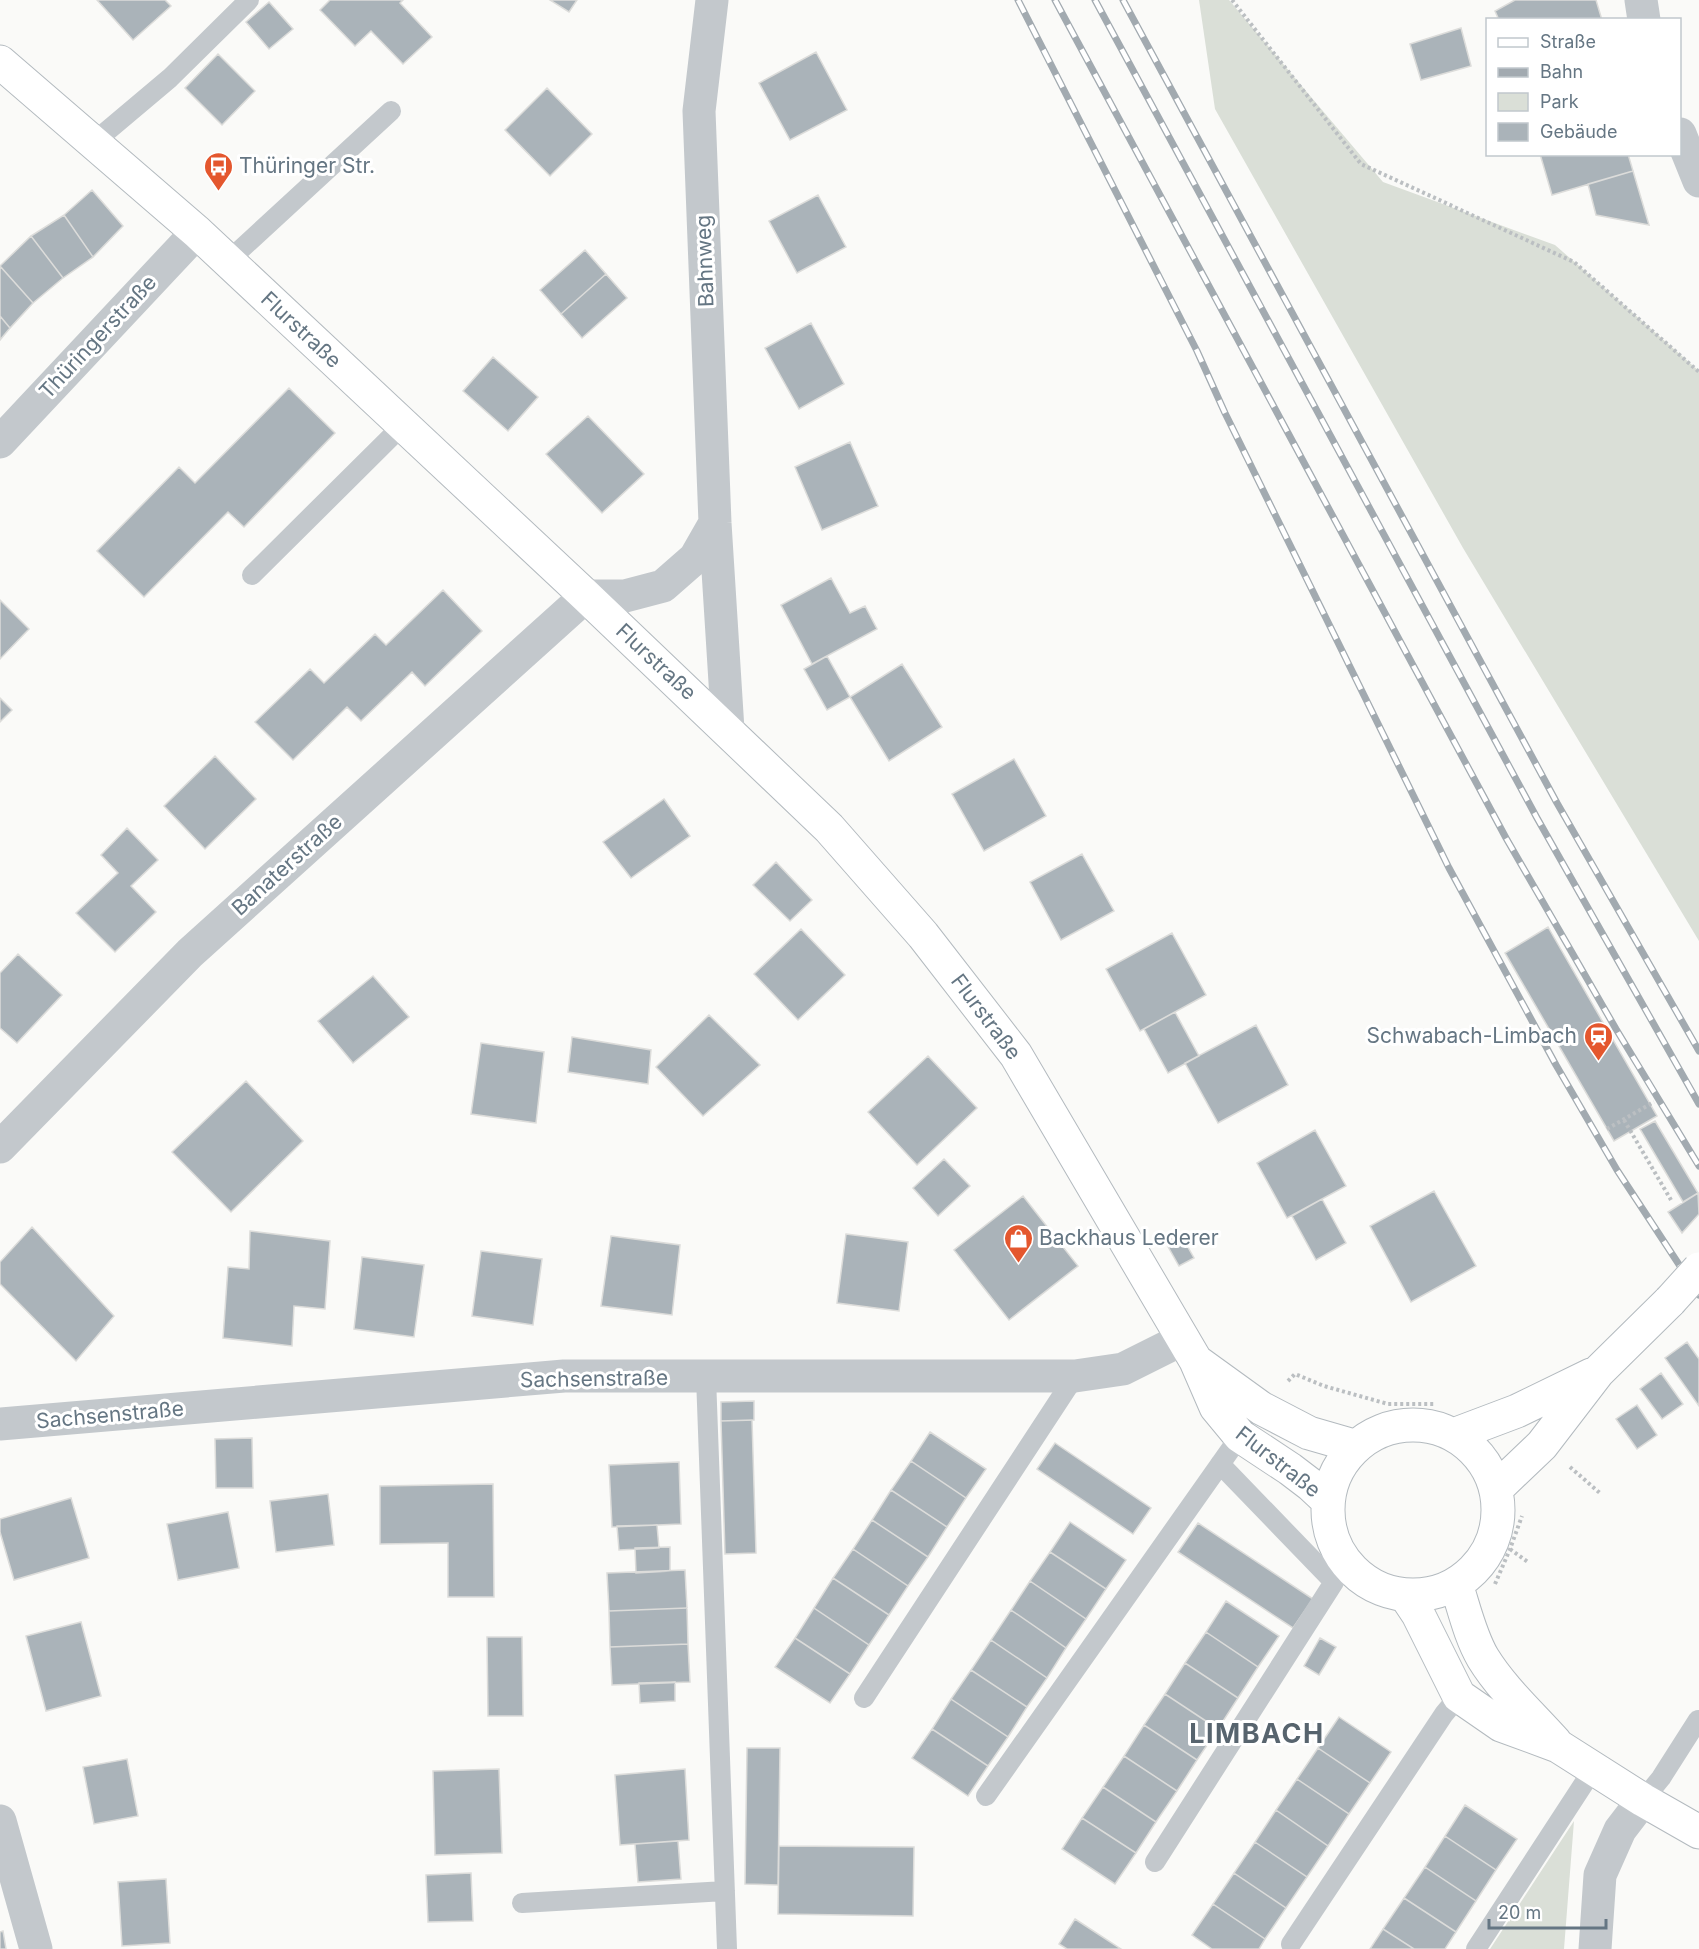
<svg xmlns="http://www.w3.org/2000/svg" width="1699" height="1949" font-family="Inter,sans-serif">
	<style>
		.green { fill: #dadfd7 }
		.building { fill: #aab3b9; stroke: #dcdcda; stroke-width: 1.5 }
		.lines { fill: none; stroke-linecap: round; stroke-linejoin: round }
		.secondary-casing { stroke: #b3babf; stroke-width: 35 }
		.path { stroke: #bbbfc2; stroke-width: 4; stroke-dasharray: 3 3; stroke-linecap: butt }
		.lane { stroke: #c3c8cc; stroke-width: 20 }
		.street { stroke: #c3c8cc; stroke-width: 33 }
		.secondary { stroke: #fff; stroke-width: 33 }
		.rail-casing { stroke: #a2aab0; stroke-width: 7 }
		.rail { stroke: #fff; stroke-width: 4.5; stroke-dasharray: 14; stroke-linecap: butt }
		.secondary-bridge-casing { stroke: #b3babf; stroke-width: 35; stroke-linecap: butt }
		.secondary-bridge { stroke: #fff; stroke-width: 33 }
		.labels { text-anchor: middle; stroke-width: 6; stroke-linejoin: round; paint-order: stroke }
		.poi-label { font-size: 21px; fill: #657683; stroke: #fff; text-anchor: start }
		.street-label { font-size: 21px; fill: #657683; stroke: #fff }
		.district-label { font-size: 27px; font-weight: bold; letter-spacing: 1.5px; fill: #57646e; stroke: #fff }
	</style>
	<rect width="100%" height="100%" fill="#fafaf8"/>
	<path class="green" d="M1199,0h30l154,182 172,63 144,126v570l-236,-393 -248,-439z
		M1574,1821l-10,128h-74z"/>
	<path class="building" d="M97,0h68l6,6 -38,34z
		M330,0h73l-3,3 32,34 -29,27 -32,-33 -16,15 -35,-36z
		M550,0h27l-8,12z
		M1515,0h81l6,20h-103l-4,-9z
		M269,2l24,27 -24,20 -23,-27z
		M1461,28l10,38 -50,14 -11,-36z
		M816,52l31,58 -57,30 -31,-57z
		M218,54l37,37 -33,34 -37,-37z
		M547,88l45,46 -42,42 -45,-46z
		M1540,154h88l5,17 -81,24z
		M1633,171l16,54 -53,-10 -8,-31z
		M92,190l31,36 -30,31 -29,-42z
		M818,195l28,52 -49,26 -28,-52z
		M64,215l29,42 -30,21 -32,-42z
		M31,236l32,42 -30,25 -33,-37z
		M585,250l21,24 -45,40 -21,-24z
		M0,266l33,37 -23,25 -10,-12z
		M606,274l21,24 -45,40 -21,-24z
		M0,316l10,12 -10,12z
		M811,323l33,61 -45,25 -34,-61z
		M493,357l45,40 -30,34 -45,-40z
		M289,388l46,45 -91,94 -16,-15 -84,85 -47,-46 82,-84 16,16z
		M588,416l56,58 -42,39 -56,-59z
		M850,442l28,64 -56,24 -27,-63z
		M831,578l19,35 15,-7 12,23 -65,35 -31,-59z
		M443,590l39,41 -57,55 -13,-14 -51,49 -14,-14 -54,53 -38,-38 55,-53 14,14 51,-49 11,11z
		M0,600l29,29 -29,30z
		M827,656l23,41 -23,13 -23,-41z
		M902,664l40,63 -53,34 -39,-64z
		M0,698l12,12 -12,12z
		M215,756l41,43 -51,50 -41,-43z
		M1014,759l32,57 -62,35 -32,-57z
		M664,799l26,37 -59,42 -28,-36z
		M127,828l31,32 -27,26 25,26 -41,40 -39,-39 42,-40 -17,-18z
		M1082,854l32,57 -53,29 -31,-58z
		M776,862l36,38 -22,21 -37,-36z
		M1548,927l109,189 -43,25 -109,-188z
		M801,929l44,46 -47,45 -44,-46z
		M1172,933l34,62 -66,36 -34,-62z
		M18,954l44,41 -45,48 -17,-15v-55z
		M373,976l36,41 -56,46 -35,-42z
		M1175,1012l24,44 -31,17 -24,-44z
		M709,1015l51,50 -57,51 -47,-49z
		M1256,1025l32,60 -70,38 -33,-60z
		M572,1037l79,13 -3,34 -80,-12z
		M481,1043l63,9 -8,71 -65,-9z
		M928,1056l49,52 -60,57 -49,-53z
		M246,1081l57,60 -72,71 -59,-60z
		M1655,1121l43,72 -15,9 -43,-73z
		M1315,1130l31,56 -59,32 -30,-55z
		M944,1159l26,27 -32,30 -25,-28z
		M1434,1191l42,75 -65,36 -41,-76z
		M1698,1193l1,21 -17,19 -14,-21z
		M1023,1196l55,70 -69,54 -55,-70z
		M1322,1199l24,44 -30,17 -24,-44z
		M32,1227l82,89 -38,45 -76,-77v-22z
		M1177,1228l17,30 -15,8 -17,-30z
		M250,1231l80,10 -5,68 -31,-3 -2,40 -69,-8 5,-71 21,2z
		M846,1234l62,8 -9,69 -62,-8z
		M611,1236l69,9 -8,70 -71,-9z
		M481,1251l61,8 -9,66 -61,-9z
		M362,1257l62,8 -10,72 -60,-8z
		M1687,1342l12,17v47l-34,-48z
		M1661,1373l22,31 -21,15 -22,-30z
		M754,1401v19l-33,1v-19z
		M1637,1405l20,30 -20,14 -21,-30z
		M752,1420l4,133 -31,1 -4,-133z
		M930,1432l56,37 -20,29 -55,-37z
		M252,1438l1,50h-37l-1,-49z
		M1055,1443l96,65 -18,26 -96,-65z
		M911,1461l55,37 -19,29 -56,-37z
		M679,1462l2,62 -69,3 -3,-62z
		M493,1484l1,113h-46v-54l-68,1v-58z
		M891,1490l56,37 -19,30 -56,-37z
		M328,1494l6,51 -58,7 -6,-51z
		M71,1498l18,60 -75,22 -14,-48v-13z
		M228,1512l11,56 -61,12 -11,-56z
		M872,1520l56,37 -20,29 -55,-37z
		M1070,1522l56,38 -20,29 -56,-37z
		M1198,1523l115,76 -20,29 -115,-76z
		M657,1525l2,23 -40,2 -2,-24z
		M670,1547v24l-34,2 -1,-25z
		M853,1549l55,37 -19,29 -56,-37z
		M1050,1552l56,37 -20,30 -56,-38z
		M685,1570l2,38 -78,3 -2,-38z
		M833,1578l56,37 -20,30 -55,-37z
		M1030,1581l56,38 -20,29 -55,-38z
		M1226,1601l53,35 -21,31 -52,-35z
		M687,1608l1,36 -78,3 -1,-36z
		M814,1608l55,37 -19,29 -55,-36z
		M1011,1610l55,38 -19,30 -56,-38z
		M81,1622l20,74 -55,15 -20,-75z
		M1206,1632l52,35 -20,31 -53,-35z
		M487,1637h35l1,79h-35z
		M795,1638l55,36 -20,29 -55,-36z
		M1320,1638l16,9 -17,28 -15,-9z
		M991,1640l56,38 -20,29 -56,-37z
		M688,1644l2,38 -78,3 -2,-38z
		M1185,1663l53,35 -20,31 -53,-35z
		M971,1670l56,37 -19,30 -57,-38z
		M675,1682v19l-35,2 -1,-20z
		M1165,1694l53,35 -21,31 -53,-35z
		M951,1699l57,38 -20,29 -56,-37z
		M1339,1717l52,35 -21,31 -52,-35z
		M1144,1725l53,35 -20,31 -53,-35z
		M932,1729l56,37 -20,30 -56,-38z
		M747,1748h33l-2,137 -33,-1z
		M1318,1748l52,35 -21,31 -52,-35z
		M1124,1756l53,35 -21,31 -53,-35z
		M127,1759l11,57 -44,8 -11,-57z
		M499,1769l3,84 -67,2 -2,-84z
		M685,1769l4,71 -69,5 -5,-70z
		M1297,1779l52,35 -21,32 -52,-36z
		M1103,1787l53,35 -20,31 -54,-35z
		M1465,1805l52,34 -21,31 -51,-34z
		M1276,1810l52,36 -21,31 -52,-35z
		M1082,1818l54,35 -21,31 -53,-35z
		M1445,1836l51,34 -20,31 -51,-34z
		M678,1841l3,38 -43,3 -3,-38z
		M1255,1842l52,35 -21,31 -52,-35z
		M779,1846l135,1 -1,69 -135,-2z
		M1425,1867l51,34 -20,31 -52,-34z
		M471,1873l2,48 -45,1 -2,-47z
		M1234,1873l52,35 -21,31 -52,-35z
		M166,1879l4,64 -48,3 -4,-64z
		M1404,1898l52,34 -11,17h-31l-31,-20z
		M1213,1904l52,35 -6,10h-47l-20,-14z
		M1075,1919l46,30h-54l-8,-5z
		M1383,1929l31,20h-44z
		M3,1931l3,18h-6v-17z"/>
	<g class="lines">
		<defs>
			<path id="secondary" d="M0,62l197,170 389,364 243,232 94,107 93,120 180,306 20,46 24,29 50,33 21,16 16,15
				M1196,1361l65,47 48,25 45,13
				M1328 1510a85 85 0 1 1 170 0a85 85 0 1 1-170 0Z
				M1456,1434l61,-23 74,-36
				M1497,1488l45,-43 56,-73 72,-71
				M1456,1584c8,24 14,52 27,74 19,31 48,57 72,84
				M1406,1596l12,18 41,82 42,29 57,21 85,54 56,32"/>
		</defs>
		<use href="#secondary" class="secondary-casing"/>
		<path class="path" d="M1232,0l129,164 213,98 125,110
			M1624,1120l47,80
			M1607,1129l47,-27
			M1288,1381l7,-7 29,12 64,18h46
			M1570,1467l31,27
			M1510,1549l18,13
			M1495,1584l15,-35 12,-33"/>
		<path class="lane" d="M94,142l76,-64 79,-78
			M228,261l163,-150
			M252,575l151,-150
			M706,1377l21,572
			M864,1698l211,-322
			M986,1796l254,-360
			M1643,1800l18,-22 37,-58
			M1155,1862l179,-280 -114,-118
			M522,1903l203,-12
			M1291,1944l153,-230 15,-18
			M1476,1949l118,-181"/>
		<path class="street" d="M712,0l-13,111 16,412 13,207
			M1641,0l3,20
			M1680,134l19,47
			M0,442l197,-210
			M0,1147l190,-194 396,-357h39l38,-10 32,-28 20,-35
			M0,1424l564,-48h511l48,-7 60,-30
			M0,1821l36,128
			M1595,1949l5,-74 20,-45 23,-30"/>
		<use href="#secondary" class="secondary"/>
		<defs>
			<path id="rail" d="M1018,0l179,351 28,62 224,455 107,197 61,105 82,125
				M1055,0l451,838 110,191 83,137
				M1095,0l442,818 162,286
				M1123,0l434,803 142,248"/>
		</defs>
		<use href="#rail" class="rail-casing"/>
		<use href="#rail" class="rail"/>
		<defs>
			<path id="secondary-bridge" d="M1670,1301l29,-32"/>
		</defs>
		<use href="#secondary-bridge" class="secondary-bridge-casing"/>
		<use href="#secondary-bridge" class="secondary-bridge"/>
	</g>
	<defs>
		<symbol id="bus-pin" viewBox="-11 -11 22 30"><path d="M0 17L-7.5 6A9.5 9.5 0 1 1 7.5 6Z" fill="#e4572e" stroke="#fff"/><path d="M-5-6H5V4H4V6H2V4H-2V6H-4V4H-5ZM-3.5-4V0h7V-4ZM-3.5 1.2v1.5H-2V1.2ZM2 1.2v1.5H3.5V1.2Z" fill="#fff"/></symbol>
		<symbol id="station-pin" viewBox="-11 -11 22 30"><path d="M0 17L-7.5 6A9.5 9.5 0 1 1 7.5 6Z" fill="#e4572e" stroke="#fff"/><path d="M-3-6H3Q5-6 5-4V2Q5 4 3 4L4.5 6H3L1.5 4h-3L-3 6H-4.5L-3 4Q-5 4-5 2V-4Q-5-6-3-6ZM-3.5-4v3h7v-3ZM-3.5 1v1.5H-2V1ZM2 1v1.5H3.5V1Z" fill="#fff"/></symbol>
		<symbol id="shop-pin" viewBox="-11 -11 22 30"><path d="M0 17L-7.5 6A9.5 9.5 0 1 1 7.5 6Z" fill="#e4572e" stroke="#fff"/><path d="M-5-2.5h2.3a2.7 3.5 0 0 1 5.4 0H5L5.5 6h-11ZM-1.5-2.5h3a1.5 2.3 0 0 0-3 0Z" fill="#fff"/></symbol>
	</defs>
	<g fill-rule="evenodd">
		<use href="#bus-pin" x="202" y="150" width="33" height="45"/>
		<use href="#station-pin" x="1582" y="1020" width="33" height="45"/>
		<use href="#shop-pin" x="1002" y="1222" width="33" height="45"/>
	</g>
	<g class="labels">
		<g class="poi-label">
			<text x="239" y="173">Thüringer Str.</text>
			<text x="1577" y="1043" text-anchor="end">Schwabach-Limbach</text>
			<text x="1039" y="1245">Backhaus Lederer</text>
		</g>
		<g class="street-label">
			<text transform="translate(705 261) rotate(-92)" y="7">Bahnweg</text>
			<text transform="translate(301 330) rotate(43)" y="7">Flurstraße</text>
			<text transform="translate(98 337) rotate(-47)" y="7">Thüringerstraße</text>
			<text transform="translate(656 662) rotate(43)" y="7">Flurstraße</text>
			<text transform="translate(287 865) rotate(-42)" y="7">Banaterstraße</text>
			<text transform="translate(986 1017) rotate(53)" y="7">Flurstraße</text>
			<text transform="translate(594 1379) rotate(-1)" y="7">Sachsenstraße</text>
			<text transform="translate(110 1415) rotate(-5)" y="7">Sachsenstraße</text>
			<text transform="translate(1278 1462) rotate(38)" y="7">Flurstraße</text>
		</g>
		<g class="district-label">
			<text x="1257" y="1743">LIMBACH</text>
		</g>
	</g>
	<rect x="1486" y="18" width="195" height="138" fill="#ffffff" stroke="#c1c8cd" stroke-width="1.5"/>
	<rect x="1498" y="38" width="30" height="9" fill="#ffffff" stroke="#c1c8cd" stroke-width="1.5"/>
	<text x="1540" y="48" font-size="18" fill="#657683">Straße</text>
	<rect x="1498" y="68" width="30" height="9" fill="#a2aab0" stroke="#c1c8cd" stroke-width="1.5"/>
	<text x="1540" y="78" font-size="18" fill="#657683">Bahn</text>
	<rect x="1498" y="93" width="30" height="18" fill="#dadfd7" stroke="#c1c8cd" stroke-width="1.5"/>
	<text x="1540" y="108" font-size="18" fill="#657683">Park</text>
	<rect x="1498" y="123" width="30" height="18" fill="#aab3b9" stroke="#c1c8cd" stroke-width="1.5"/>
	<text x="1540" y="138" font-size="18" fill="#657683">Gebäude</text>
	<path d="M1489 1919v9h117v-9" fill="none" stroke="#657683" stroke-width="3"/>
	<text x="1498" y="1919" font-size="18" fill="#657683" stroke="#ffffff" stroke-width="4.5" paint-order="stroke">20 m</text>
</svg>
